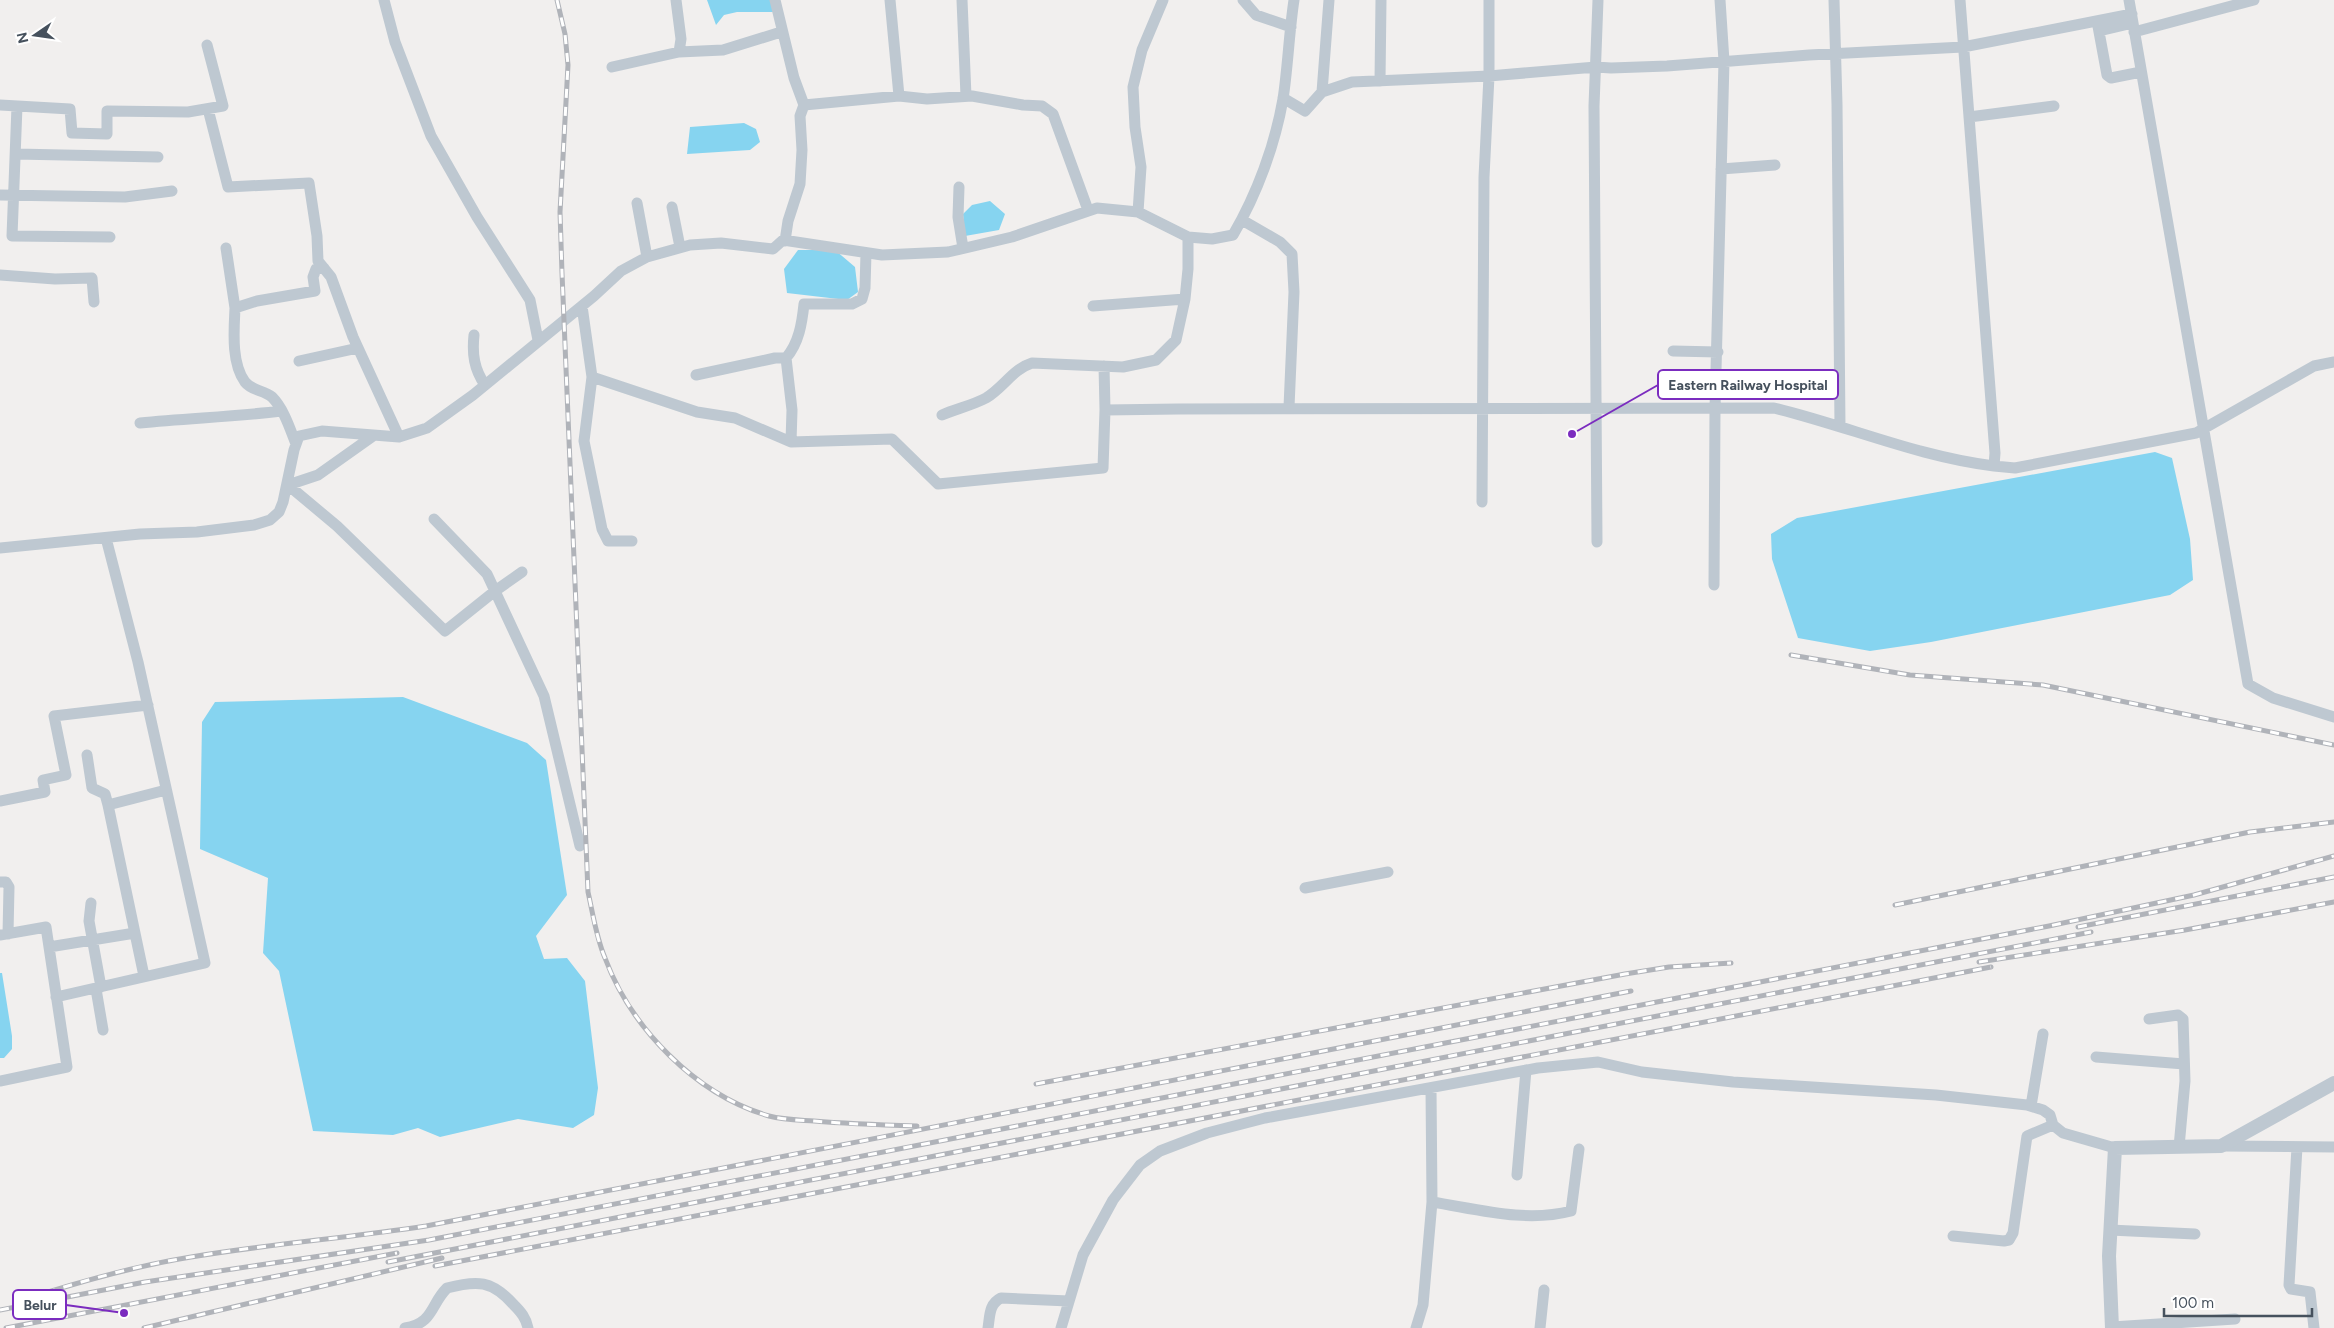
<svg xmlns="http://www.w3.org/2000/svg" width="2334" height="1328" font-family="Figtree,sans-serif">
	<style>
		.water { fill: #86d4f0 }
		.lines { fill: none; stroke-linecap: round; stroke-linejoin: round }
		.minor { stroke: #bec8d1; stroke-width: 11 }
		.tertiary { stroke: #bec8d1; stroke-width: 14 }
		.rail-casing { stroke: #b0b3b9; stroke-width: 5 }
		.rail { stroke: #fff; stroke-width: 3; stroke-dasharray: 9; stroke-linecap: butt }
		.leader { fill: none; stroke: #7b2cbf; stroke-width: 2 }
		.callout-dot { fill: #7b2cbf; stroke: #fff; stroke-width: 2 }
		.callout { fill: #fff; stroke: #7b2cbf; stroke-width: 2 }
		.callout-label { font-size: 14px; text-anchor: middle; font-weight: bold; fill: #46515d }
	</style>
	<rect width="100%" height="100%" fill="#f1efee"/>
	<path class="water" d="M707,0h68v12h-38l-13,3 -8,10z
		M744,123l12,6 4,13 -10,8 -63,4 3,-27z
		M990,201l15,13 -6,16 -34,6 -2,-22 9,-9z
		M798,250h37l20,17 3,25 -11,8 -60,-7 -3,-24z
		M2155,452l17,6 18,81 3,41 -23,15 -239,47 -61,9 -72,-13 -26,-79 -1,-25 26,-16z
		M403,697l124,46 19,17 21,135 -31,41 8,23 23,-1 18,23 13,107 -4,27 -21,13 -55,-9 -78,18 -22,-9 -25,7 -80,-4 -34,-160 -16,-18 5,-75 -68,-29 2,-127 13,-20z
		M0,973h2l10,63v13l-8,9h-4z"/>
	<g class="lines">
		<path class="minor" d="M384,0l11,42 36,94 46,81 53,83 8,40
			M676,0l5,39 -2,13
			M775,0l19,78 10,27 -4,11 2,34 -2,34 -12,37 -3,20
			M890,0l9,96
			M962,0l4,96
			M1243,0l13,15 35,12
			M1834,0l3,104 3,322
			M1960,0l35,453 -1,13 21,2 181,-35 118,-67 20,-4
			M2129,0l119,684 25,14 61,19
			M2097,21l10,54 4,3 30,-6
			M2099,31l34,-8
			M2134,32l120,-32
			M612,67l67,-15 44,-2 58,-18
			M1380,81l1,-81
			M1322,92l7,-92
			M1283,98l22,13 17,-19 30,-10 137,-6 107,-9 15,1 56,-2 142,-11 154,-8 169,-33
			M0,105l70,4 2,24 35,1v-23l81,1 35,-6 -16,-61
			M804,105l95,-9 28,3 45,-3 51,9 19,1 11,8 35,96
			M17,106l-5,130 98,1
			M208,109l20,78 81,-4 8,53 1,25 13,16 22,60 46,100
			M1969,117l85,-11
			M16,154l142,3
			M1721,169l54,-4
			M959,187l-1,30 5,31
			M0,195l125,2 47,-6
			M637,203l10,54
			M672,207l8,40
			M1138,212l3,-45 -6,-40 -2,-40 9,-37 21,-50
			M1242,220l38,22 12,12 2,38 -5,115
			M226,248l9,60 22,-7 58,-10 -2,-14 3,-8 8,-1
			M0,275l55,4 37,-1 2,24
			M582,306l10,71 105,35 38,6 56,24 101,-3 46,45 165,-16 2,-58 73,-1 596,-1c74,18 145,49 220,58
			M1093,306l92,-7
			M235,308c-1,22 -4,55 10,74 7,9 19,8 27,15 12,12 18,32 24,47
			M474,335c-2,19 0,34 11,50
			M1673,351l45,1
			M786,358l6,52 -1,32
			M299,361l59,-13
			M1104,366l1,44
			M696,375l79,-17h11c13,-15 16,-35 18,-54h48l10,-5 3,-11 1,-35
			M592,377l-8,64 18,88 6,12h24
			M942,415c14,-6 31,-10 44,-17 17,-10 27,-29 46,-35l91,4 33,-7 20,-20 9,-41 3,-30v-32
			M140,423c47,-5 94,-6 141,-12
			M373,436l-55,39 -30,10 49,41 108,105 50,-40 27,-19
			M1482,502l2,-325 5,-101v-76
			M434,519l53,55 57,122 36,150
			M1597,542l-3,-436 4,-106
			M0,548l140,-14 57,-2 57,-7 16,-5 9,-8 4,-10 11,-52 5,-14 23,-5 77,6 28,-9 46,-33 121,-99 27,-25 26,-14 43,-12 31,-2 52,6 10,-9 99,15 66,-3 64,-15 85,-29 41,4 50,25 24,2 21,-4c24,-41 42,-90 50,-136 5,-33 6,-66 11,-99
			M1714,585l1,-176 9,-348 -4,-61
			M87,755l5,33 13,6 3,11 36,171
			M0,801l45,-9 -2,-12 23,-5 -12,-59 94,-11
			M108,805l58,-15
			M0,882h6l3,5 -1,47
			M1305,888l83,-16
			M91,903l-2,18 12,66 -5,2 7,41
			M0,935l46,-8 21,140 -67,14
			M49,947l86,-14
			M56,997l149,-34 -67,-301 -32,-124
			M2149,1019l29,-4 5,4 2,62 -6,66
			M2096,1057l88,7
			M2031,1106l12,-72
			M2221,1146l113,1
			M2297,1147l-8,138 2,4 19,3 4,36
			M1517,1175l9,-105
			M1432,1202c45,7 94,21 139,9l8,-62
			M2110,1230l85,4
			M1953,1236l51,5 5,-1 4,-7 14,-97 26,-11
			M2112,1327l123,-8
			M405,1328c29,-5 25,-23 42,-40 30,-8 45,-8 67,17 7,7 12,13 14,23
			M988,1328c2,-13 1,-24 13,-30l68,3
			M1061,1328l22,-73 30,-55 27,-35 20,-14 47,-18 58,-15 273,-50 60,-6 44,10 91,10 203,13 91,10 16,5 7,5 3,10 10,8 52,15
			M1416,1328l7,-23 9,-103 -1,-114
			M1540,1328l4,-38"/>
		<path class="tertiary" d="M2112,1328l-3,-72 6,-108 106,-2 113,-63"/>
		<defs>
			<path id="rail" d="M557,0l8,34 3,31 -8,147 2,61 26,619c5,22 8,45 17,66 26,70 91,137 164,158 15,4 31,4 45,5 35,3 69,4 103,5
				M1791,655l119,20 133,10 291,60
				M1895,905l355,-73 84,-10
				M2078,927l256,-50
				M1979,962l206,-32 149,-28
				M1036,1084l589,-110 44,-7 62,-4
				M388,1262l1703,-330
				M435,1266l1556,-299
				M29,1298c53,-17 106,-32 162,-41 78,-13 157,-19 235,-31l1205,-235
				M0,1310l145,-28 284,-42 1620,-314 145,-31 140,-39
				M6,1328l391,-75
				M144,1328l298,-70"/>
		</defs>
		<use href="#rail" class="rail-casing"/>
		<use href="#rail" class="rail"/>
	</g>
	<path class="leader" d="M1572 434L1658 385M124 1313L66 1305"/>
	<g class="callout-dot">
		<circle cx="1572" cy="434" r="5"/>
		<circle cx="124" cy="1313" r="5"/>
	</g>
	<g class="callout">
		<rect x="1658" y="370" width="180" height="29" rx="5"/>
		<rect x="13" y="1290" width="53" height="29" rx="5"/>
	</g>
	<g class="callout-label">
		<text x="1748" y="390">Eastern Railway Hospital</text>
		<text x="40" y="1310">Belur</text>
	</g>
	<g transform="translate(35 35) rotate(257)" stroke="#ffffff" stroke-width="4" paint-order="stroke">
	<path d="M0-4L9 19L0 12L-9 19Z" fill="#46515d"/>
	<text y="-8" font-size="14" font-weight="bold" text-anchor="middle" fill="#46515d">N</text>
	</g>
	<path d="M2164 1308v8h148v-8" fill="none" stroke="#46515d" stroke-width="2.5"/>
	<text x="2172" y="1308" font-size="15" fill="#46515d" stroke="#ffffff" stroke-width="4" paint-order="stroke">100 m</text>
</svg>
